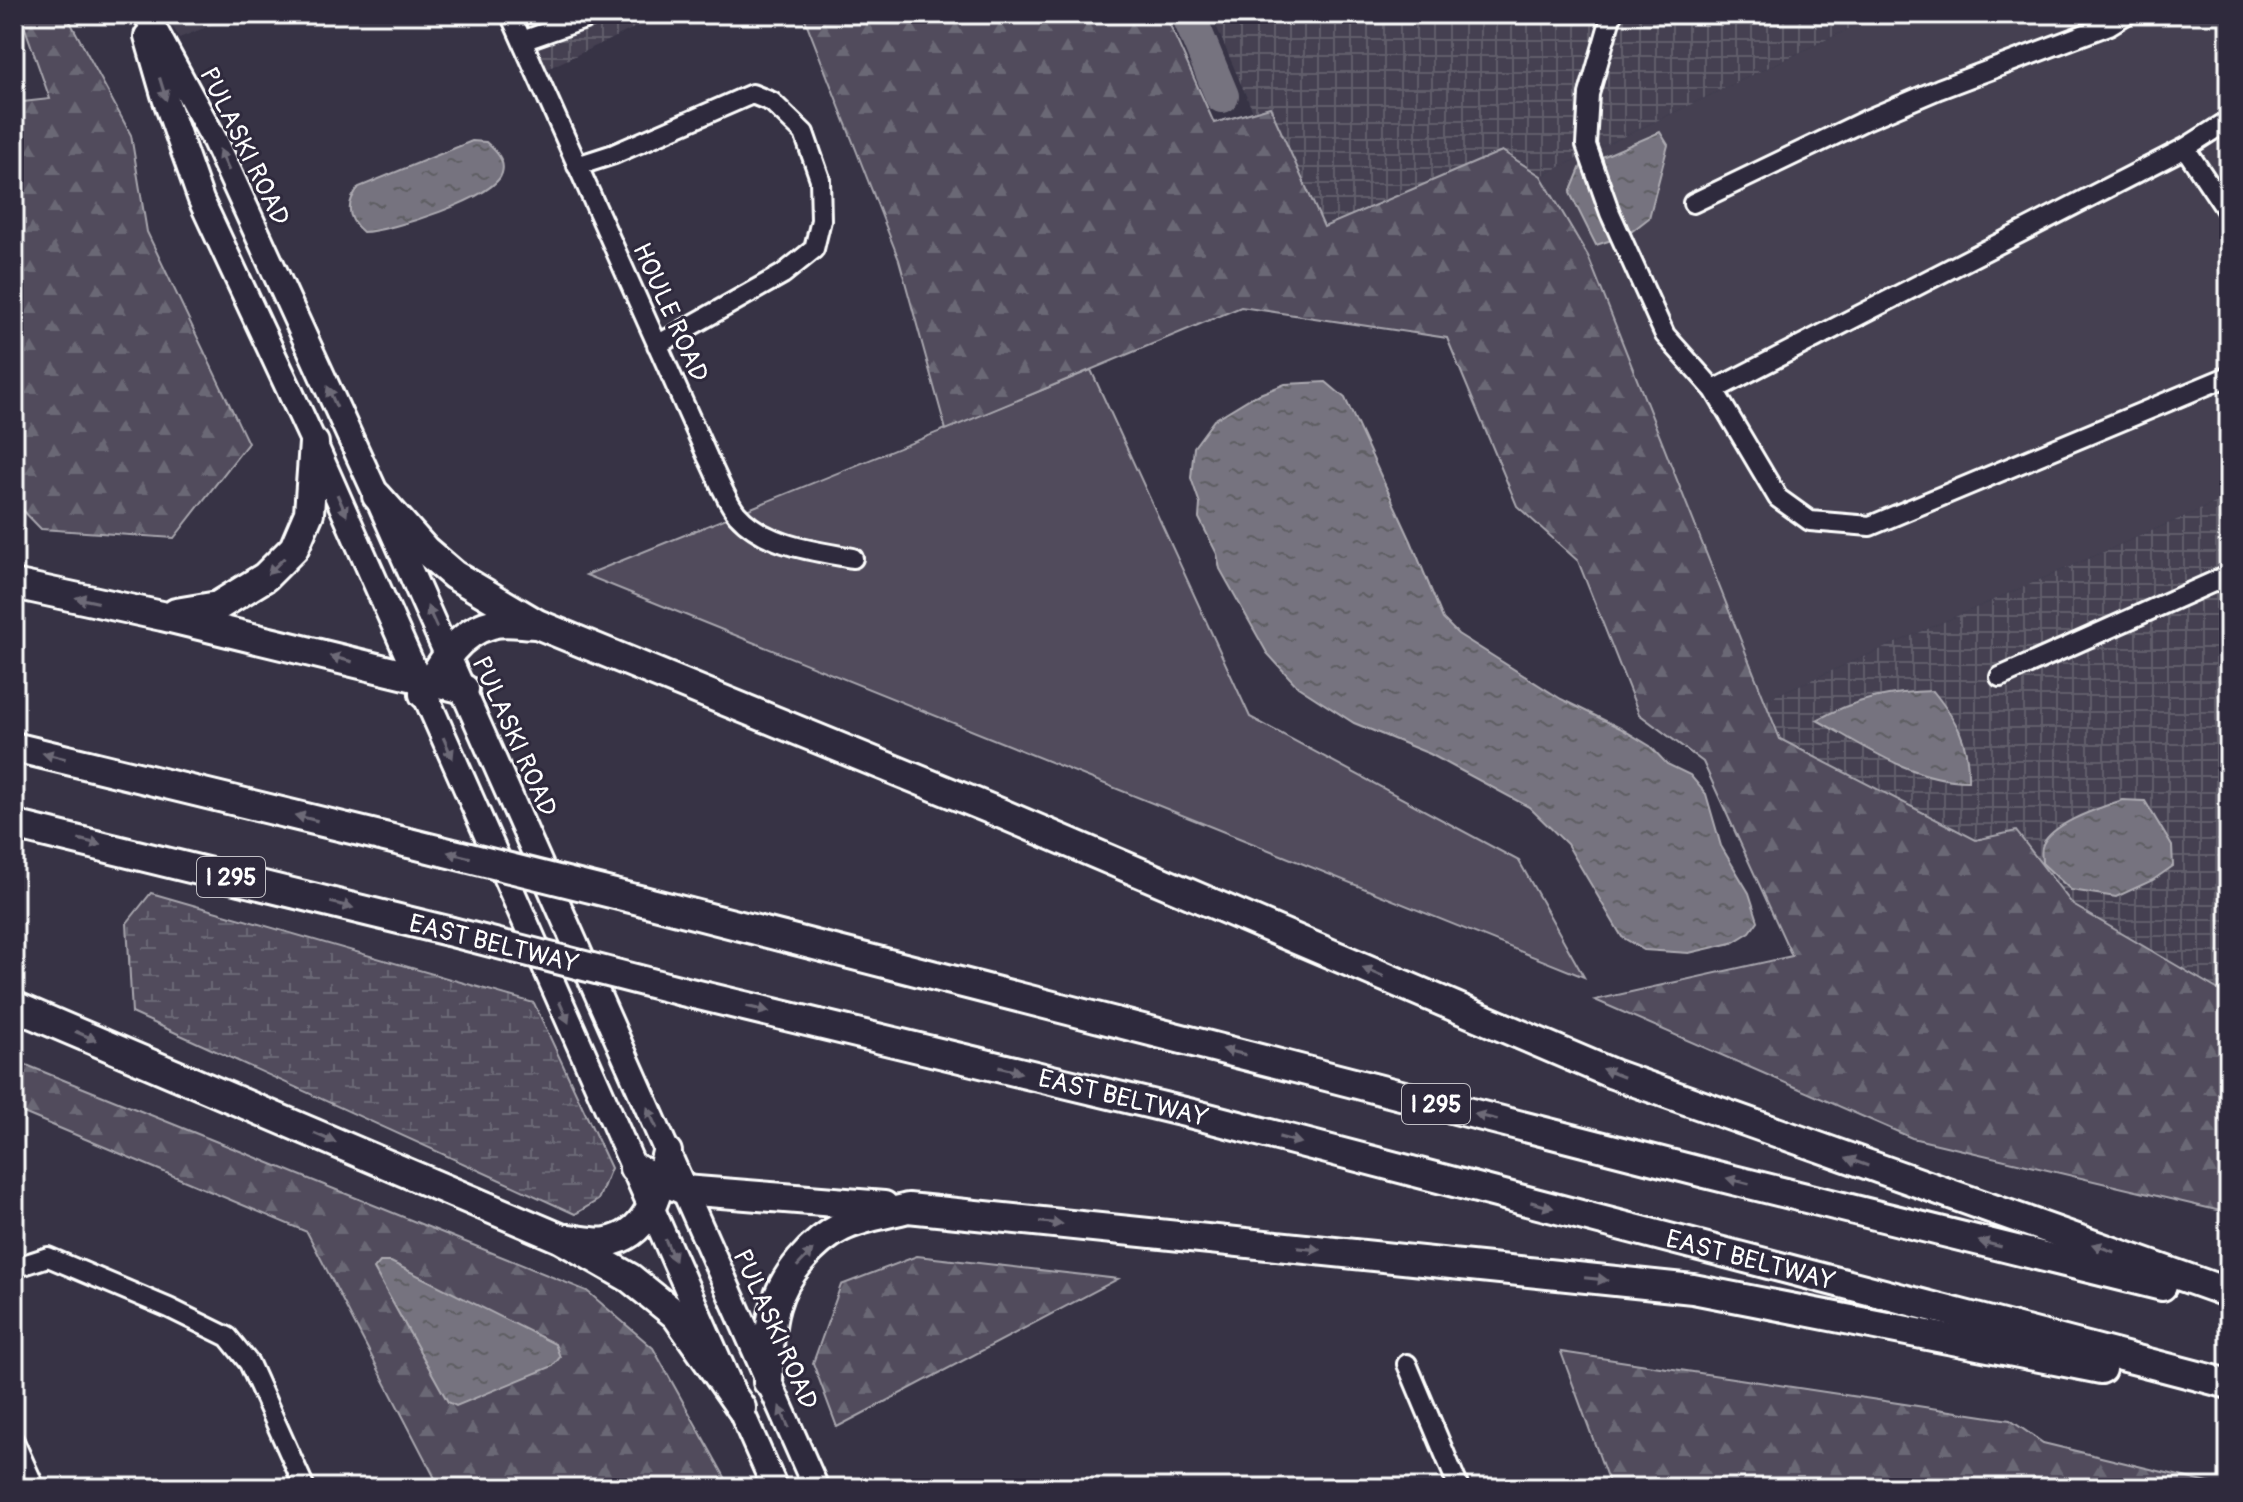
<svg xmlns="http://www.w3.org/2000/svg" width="2243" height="1502" font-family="Pangolin,sans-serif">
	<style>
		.built { fill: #444051 }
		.industrial { fill: url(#industrial-grid) }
		.green { fill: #514c5c; stroke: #a8a6ae; stroke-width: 2 }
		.forest { fill: url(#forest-firs); stroke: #a8a6ae; stroke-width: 2 }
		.wetland { fill: url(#wetland-marsh); stroke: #a8a6ae; stroke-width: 2 }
		.water { fill: url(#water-ripples); stroke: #adabb2; stroke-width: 2 }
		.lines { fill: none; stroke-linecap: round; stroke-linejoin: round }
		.river { stroke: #76737f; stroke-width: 34 }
		.minor-casing { stroke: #fff; stroke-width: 24 }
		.major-casing { stroke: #fff; stroke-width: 30 }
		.highway-casing { stroke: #fff; stroke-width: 34 }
		.minor { stroke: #2f2a3d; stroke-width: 18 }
		.major { stroke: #2f2a3d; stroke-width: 24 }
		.highway { stroke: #2f2a3d; stroke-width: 28 }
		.highway-bridge-casing { stroke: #fff; stroke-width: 34; stroke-linecap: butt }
		.highway-bridge { stroke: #2f2a3d; stroke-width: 28 }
		.oneway { fill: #6d6a77 }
		.labels { text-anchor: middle; stroke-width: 6; stroke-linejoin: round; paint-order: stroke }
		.shield { fill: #2f2a3d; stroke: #c1bfc5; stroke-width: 2 }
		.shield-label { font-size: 24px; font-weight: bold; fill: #fff }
		.street-label { font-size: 26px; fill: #fff; stroke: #2f2a3d }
	</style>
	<defs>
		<pattern id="industrial-grid" width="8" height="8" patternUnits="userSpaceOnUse" patternTransform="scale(2)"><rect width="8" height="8" fill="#444051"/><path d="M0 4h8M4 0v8" fill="none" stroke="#605d6b"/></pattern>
		<pattern id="forest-firs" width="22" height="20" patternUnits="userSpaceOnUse" patternTransform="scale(2)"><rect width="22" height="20" fill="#514c5c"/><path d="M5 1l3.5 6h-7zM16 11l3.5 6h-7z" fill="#6b6774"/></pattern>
		<pattern id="wetland-marsh" width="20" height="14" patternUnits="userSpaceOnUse" patternTransform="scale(2)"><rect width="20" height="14" fill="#514c5c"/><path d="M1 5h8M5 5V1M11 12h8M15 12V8" fill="none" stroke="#6b6774"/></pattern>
		<pattern id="water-ripples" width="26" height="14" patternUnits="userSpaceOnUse" patternTransform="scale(2)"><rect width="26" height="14" fill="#76737f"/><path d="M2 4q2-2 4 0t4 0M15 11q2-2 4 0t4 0" fill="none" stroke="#5f5e63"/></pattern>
	</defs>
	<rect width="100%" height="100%" fill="#373345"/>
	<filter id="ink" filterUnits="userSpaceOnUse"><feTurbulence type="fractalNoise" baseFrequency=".0125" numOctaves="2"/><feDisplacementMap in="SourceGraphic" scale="16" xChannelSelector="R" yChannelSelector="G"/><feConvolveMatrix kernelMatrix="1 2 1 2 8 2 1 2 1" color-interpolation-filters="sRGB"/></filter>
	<g filter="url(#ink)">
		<path class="built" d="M166,14h74l-61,24z
			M1880,14h349v483l-464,203 -177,-444 -47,-80z"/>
		<path class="industrial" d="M523,14h141l-117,55z
			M1211,14h669l-339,162 -39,-25 -178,76 -54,-120 -17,5z
			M2229,497v499l-156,-91 -57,-74 -40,9 -196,-101 -15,-39z"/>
		<path class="green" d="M1091,370l159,347 269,144 65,116 -998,-402z"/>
		<path class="forest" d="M20,14h46l65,121 16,97 101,211 -74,95 -133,-9 -27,-28v-398l36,-4z
			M803,14h362l49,109 56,-16 54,120 178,-76 39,25 47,80 192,483 196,101 40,-9 57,74 156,91v217l-317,-75 -317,-138 197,-44 -89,-194 -64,-48 -61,-153 -61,-55 -70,-168 -206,-31 -295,123 -47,-170z
			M14,1060l573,231 66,57 78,140h-291l-133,-256 -293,-123z
			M917,1256l201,23 -281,148 -24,-64 28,-78z
			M1561,1352l449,68 33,23 186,45h-618z"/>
		<path class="wetland" d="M151,893l383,110 77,165 -13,32 -23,14 -443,-201 -5,-90z"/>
		<path class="water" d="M1660,132l8,13 -19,73 -22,17 -31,10 -26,-52 11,-27z
			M472,141l14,1c9,8 20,18 16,31 -6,25 -114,59 -139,59 -17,-14 -17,-29 -4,-45z
			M1326,382l19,16 66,143 32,78 15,15 103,65 59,29 30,18 17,18 23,11 16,19 15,52 28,47 9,28 -8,11 -18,11 -43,10 -45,-3 -22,-13 -55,-93 -38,-37 -99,-53 -76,-31 -56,-36 -31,-34 -47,-84 -3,-15 -18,-36 1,-14 -9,-26 3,-31 20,-27 38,-23 33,-13z
			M1933,691c24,30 36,50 35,90 -55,0 -104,-35 -151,-61 38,-21 73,-28 116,-29z
			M2122,800l23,1 27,45 1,20 -20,14 -37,17 -45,-7 -29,-27c0,-7 -2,-13 1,-19 11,-22 57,-36 79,-44z
			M380,1262h11l164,82 5,13 -7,9 -97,40 -8,-4 -74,-133z"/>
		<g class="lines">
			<path class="river" d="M1188,14l34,82"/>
			<defs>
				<path id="minor" d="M510,14l198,444c9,18 17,41 29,56 28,32 78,37 116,44
					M1612,14l-23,80 -3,51 24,68 55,122 49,55 64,108 32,23 60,5 359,-150
					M522,41l77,-27
					M2185,148l44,66
					M577,166l37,-12 138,-60 20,8 32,31 16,46 1,41 -7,29 -31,25 -126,71
					M1693,203l173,-83 73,-31 170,-64 18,-11
					M1714,390l471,-242 44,-28
					M2000,677l229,-102
					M14,1268l34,-11 121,51 59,29 21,26 56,125
					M1407,1364l52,124
					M14,1441l21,47"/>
				<path id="major" d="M146,14l69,127 162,355 439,992
					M147,36l17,59 37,105 113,243 461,1045"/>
				<g id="highway">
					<path d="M377,496l48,54 29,25 83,49 463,189 613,261 616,219"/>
					<path d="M14,584l148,32 302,73"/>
					<path d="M176,613l42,-7 47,-29 29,-29 15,-35 5,-70"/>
					<path d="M424,694c16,-29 33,-61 68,-70 13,-4 31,0 44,0"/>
					<path d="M14,747l395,96"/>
					<path d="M14,825l434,106"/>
					<path d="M643,901l1062,272 457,113"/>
					<path id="s1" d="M682,991l511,123 1036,270"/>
					<path d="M14,1006l546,232 70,40 46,37 65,93"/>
					<path d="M634,1168l50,22 200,16"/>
					<path d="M568,1239c12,1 28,5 39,3 45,-8 51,-53 60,-90"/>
					<path d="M768,1382c1,-25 0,-51 7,-75 8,-31 38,-66 67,-80 20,-10 44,-13 66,-19l785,81 408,80"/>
				</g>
			</defs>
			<use href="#minor" class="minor-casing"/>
			<use href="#major" class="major-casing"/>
			<use href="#highway" class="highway-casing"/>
			<use href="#minor" class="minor"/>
			<use href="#major" class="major"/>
			<use href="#highway" class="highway"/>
			<defs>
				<path id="highway-bridge" d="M409,843l234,58
					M448,931l234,60"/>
			</defs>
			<use href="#highway-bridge" class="highway-bridge-casing"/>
			<use href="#highway-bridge" class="highway-bridge"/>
		</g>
		<defs><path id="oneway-solid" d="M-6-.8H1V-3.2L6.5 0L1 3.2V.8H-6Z" transform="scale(2)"/></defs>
		<g class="oneway">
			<use href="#oneway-solid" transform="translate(163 89) rotate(73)"/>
			<use href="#oneway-solid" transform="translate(224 160) rotate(-114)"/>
			<use href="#oneway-solid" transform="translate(332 397) rotate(-114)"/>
			<use href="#oneway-solid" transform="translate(342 505) rotate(66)"/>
			<use href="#oneway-solid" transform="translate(276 566) rotate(135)"/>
			<use href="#oneway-solid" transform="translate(87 600) rotate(-168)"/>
			<use href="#oneway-solid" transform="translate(432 617) rotate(-114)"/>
			<use href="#oneway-solid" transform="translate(341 659) rotate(-166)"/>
			<use href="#oneway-solid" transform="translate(448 748) rotate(66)"/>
			<use href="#oneway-solid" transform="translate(54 756) rotate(-166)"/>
			<use href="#oneway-solid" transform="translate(306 818) rotate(-166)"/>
			<use href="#oneway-solid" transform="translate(90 842) rotate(14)"/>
			<use href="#oneway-solid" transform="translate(459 855) rotate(-166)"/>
			<use href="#oneway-solid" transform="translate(342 905) rotate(14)"/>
			<use href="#oneway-solid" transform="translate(1373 972) rotate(-157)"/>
			<use href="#oneway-solid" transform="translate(758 1009) rotate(14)"/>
			<use href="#oneway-solid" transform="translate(564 1012) rotate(66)"/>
			<use href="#oneway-solid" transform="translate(86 1036) rotate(23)"/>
			<use href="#oneway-solid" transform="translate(1234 1052) rotate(-166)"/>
			<use href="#oneway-solid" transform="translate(1010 1070) rotate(14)"/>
			<use href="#oneway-solid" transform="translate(1613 1073) rotate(-159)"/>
			<use href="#oneway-solid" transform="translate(1486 1117) rotate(-166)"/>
			<use href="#oneway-solid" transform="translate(652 1118) rotate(-114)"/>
			<use href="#oneway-solid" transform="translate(325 1138) rotate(23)"/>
			<use href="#oneway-solid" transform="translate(1290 1140) rotate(15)"/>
			<use href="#oneway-solid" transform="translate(1857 1162) rotate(-161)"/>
			<use href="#oneway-solid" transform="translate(1738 1181) rotate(-166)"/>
			<use href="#oneway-solid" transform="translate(1542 1205) rotate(15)"/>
			<use href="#oneway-solid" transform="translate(1051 1223) rotate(6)"/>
			<use href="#oneway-solid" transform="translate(1990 1244) rotate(-166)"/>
			<use href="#oneway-solid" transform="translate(2103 1248) rotate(-161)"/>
			<use href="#oneway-solid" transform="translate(1309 1249) rotate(6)"/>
			<use href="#oneway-solid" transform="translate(670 1250) rotate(66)"/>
			<use href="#oneway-solid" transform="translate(805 1258) rotate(-47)"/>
			<use href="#oneway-solid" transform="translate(1596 1279) rotate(6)"/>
			<use href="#oneway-solid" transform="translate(784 1417) rotate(-114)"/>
		</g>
	</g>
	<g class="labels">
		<g class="shield">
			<rect x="197" y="857" width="68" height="40" rx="6"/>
			<rect x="1402" y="1084" width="68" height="40" rx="6"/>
		</g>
		<g class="shield-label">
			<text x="231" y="885">I 295</text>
			<text x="1436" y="1112">I 295</text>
		</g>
		<g class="street-label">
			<text transform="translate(245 146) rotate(64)" y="9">PULASKI ROAD</text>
			<text transform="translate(671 312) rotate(66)" y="9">HOULE ROAD</text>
			<text transform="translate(515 736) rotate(66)" y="9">PULASKI ROAD</text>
			<text transform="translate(494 943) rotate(14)" y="9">EAST BELTWAY</text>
			<text dy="9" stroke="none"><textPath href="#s1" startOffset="454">EAST BELTWAY</textPath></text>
			<text dy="9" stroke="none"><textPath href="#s1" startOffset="1102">EAST BELTWAY</textPath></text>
			<text transform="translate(776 1329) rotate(66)" y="9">PULASKI ROAD</text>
		</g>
	</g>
	<rect width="2243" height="1502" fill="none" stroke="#2f2a3d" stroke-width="48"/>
	<rect x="24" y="24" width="2195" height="1454" fill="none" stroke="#fff" stroke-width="3" filter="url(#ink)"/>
</svg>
